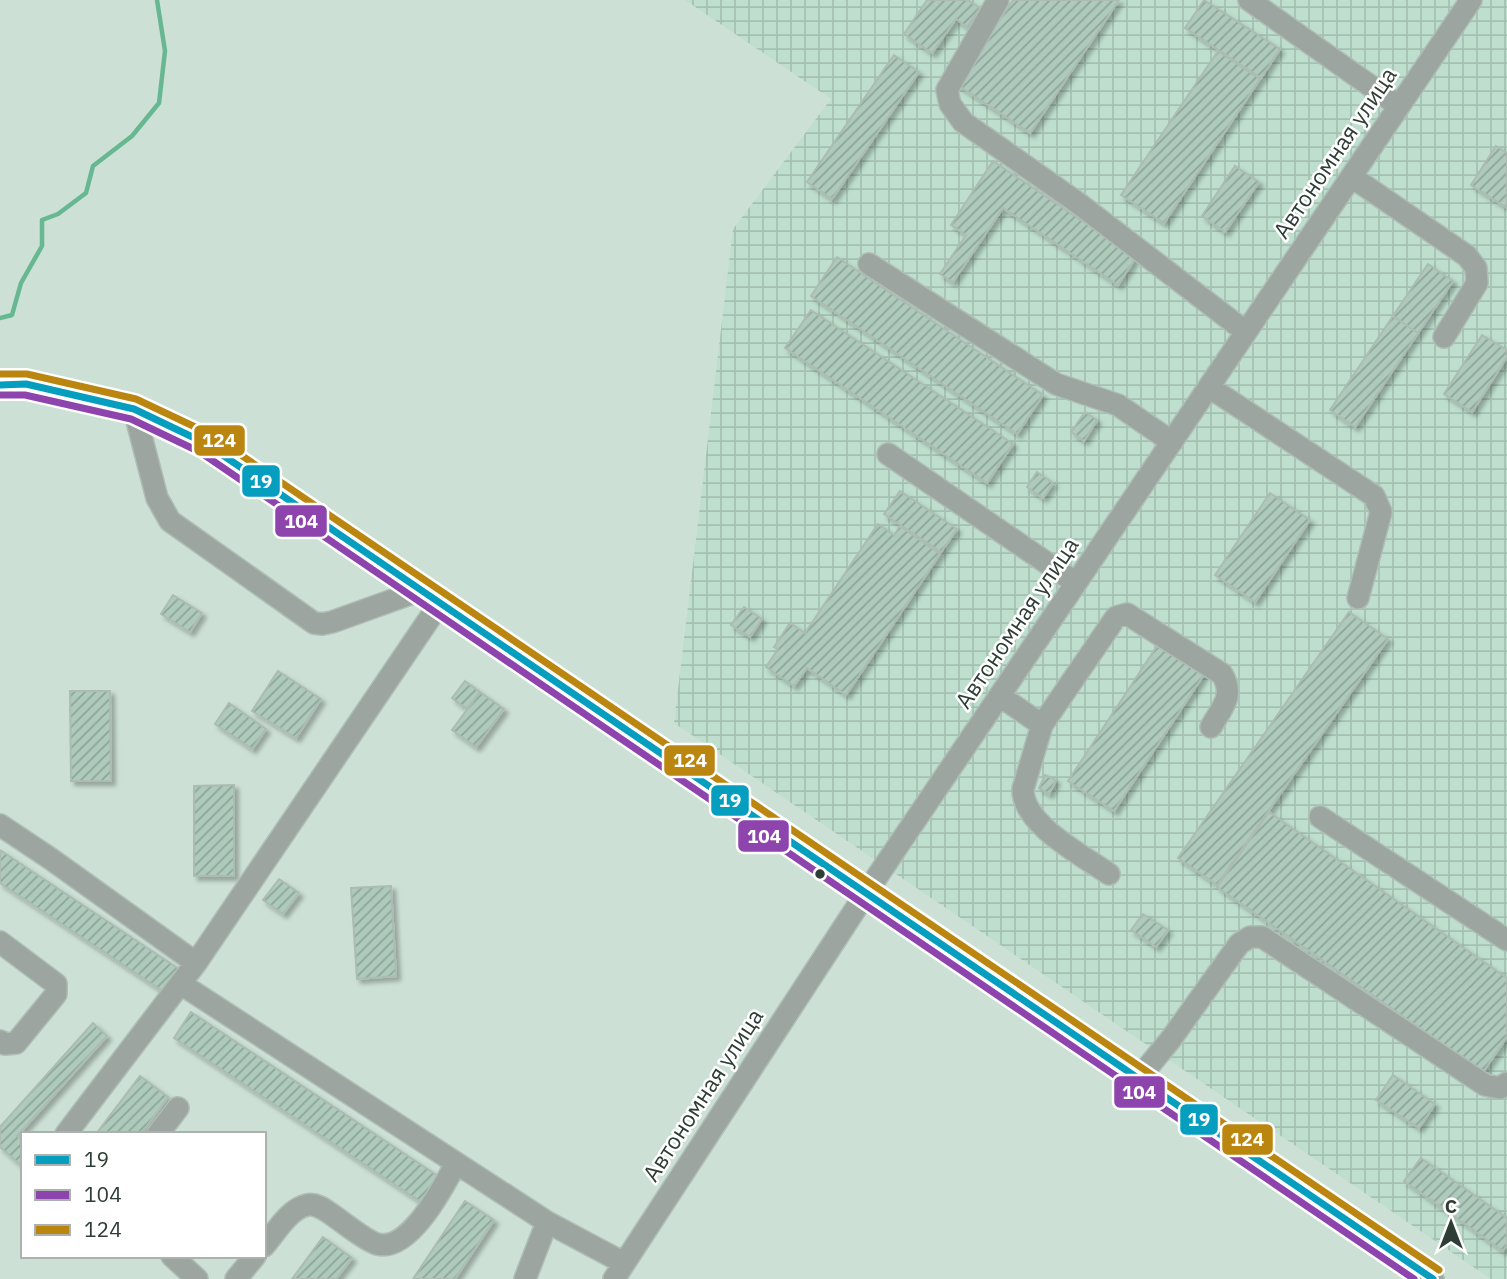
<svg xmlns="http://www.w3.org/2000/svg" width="1507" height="1279" font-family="'IBM Plex Sans',sans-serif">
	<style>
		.industrial { fill: url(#industrial-grid) }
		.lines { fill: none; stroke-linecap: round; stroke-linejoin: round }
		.stream { stroke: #66b792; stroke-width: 4.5 }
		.building { fill: url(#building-hatch); stroke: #acbcb3; stroke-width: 2; filter: url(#shadow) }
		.minor-casing { stroke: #aebeb5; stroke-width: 24 }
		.minor { stroke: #9ca5a0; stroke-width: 21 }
		.bus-1-casing { stroke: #fff; stroke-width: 12 }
		.bus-2-casing { stroke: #fff; stroke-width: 12 }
		.bus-3-casing { stroke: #fff; stroke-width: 12 }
		.bus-1 { stroke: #059ebf; stroke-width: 7 }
		.bus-2 { stroke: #8e44ad; stroke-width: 7 }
		.bus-3 { stroke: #bb8610; stroke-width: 7 }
		.bus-dot { fill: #2e3d35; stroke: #fff; stroke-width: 2.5 }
		.labels { text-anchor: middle; stroke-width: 5; stroke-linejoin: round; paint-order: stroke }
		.street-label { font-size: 23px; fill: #2e3d35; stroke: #fff }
		.line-badge { stroke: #fff; stroke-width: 2.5 }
		.badge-label { font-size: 19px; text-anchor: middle; font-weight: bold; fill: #fff }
	</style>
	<defs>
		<pattern id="industrial-grid" width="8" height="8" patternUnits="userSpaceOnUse" patternTransform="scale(1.75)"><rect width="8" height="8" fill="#bedfcd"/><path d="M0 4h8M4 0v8" fill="none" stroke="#a4c0b1"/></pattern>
		<pattern id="building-hatch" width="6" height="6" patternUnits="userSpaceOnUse" patternTransform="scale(1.75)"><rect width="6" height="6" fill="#adcabb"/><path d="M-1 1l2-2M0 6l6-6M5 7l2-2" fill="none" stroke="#8da599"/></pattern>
		<filter id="shadow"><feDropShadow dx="4" dy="4" stdDeviation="2" flood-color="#0004"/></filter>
	</defs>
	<rect width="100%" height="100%" fill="#cce0d5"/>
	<path class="industrial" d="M685,0h822v1279h-16l-817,-556 59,-494 98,-130z"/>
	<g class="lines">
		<path class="stream" d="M0,318l12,-3 9,-32 21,-37v-26l16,-6 28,-21 7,-27 39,-30 27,-33 6,-52 -8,-51"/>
	</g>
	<path class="building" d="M927,0h41l12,8 -13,19 -11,-8 -24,34 -28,-19z
		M1013,0h106l-89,133 -74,-49z
		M1204,0l76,49 -19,29 -76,-50z
		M1218,51l42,28 -96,144 -43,-28z
		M894,55l25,17 -87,127 -25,-17z
		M1496,146l11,7v55l-36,-23z
		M993,161l143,96 -18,28 -115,-77 -50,74 -13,-8 26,-39 -15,-10z
		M1235,166l24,16 -34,50 -23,-16z
		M837,257l206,138 -26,39 -206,-138z
		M1428,264l25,17 -35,52 -25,-17z
		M811,310l202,134 -26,39 -202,-135z
		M1393,316l25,17 -63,94 -25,-17z
		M1482,335l25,15v7l-35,55 -28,-18z
		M1085,412l12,8 -13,21 -13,-9z
		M1037,472l16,11 -10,15 -16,-11z
		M900,491l57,38 -16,23 -57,-38z
		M1270,493l40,27 -55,82 -40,-27z
		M878,524l16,11 6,-9 40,28 -94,141 -39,-27 -13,18 -28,-19 12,-18 -4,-2 16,-24 15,10z
		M173,595l29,18 -12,19 -29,-18z
		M744,607l18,12 -12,18 -19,-12z
		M1349,612l39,27 -171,246 -39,-27z
		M1161,640l46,30 -93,141 -46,-30z
		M278,671l43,28 -25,39 -44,-27z
		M465,681l15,11 -13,17 -15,-11z
		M70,691h40l1,90h-40z
		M480,692l24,17 -28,38 -24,-17z
		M229,703l37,26 -14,20 -37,-25z
		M1045,775l11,5 -7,14 -10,-6z
		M234,785v91h-40v-90z
		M1269,812l238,166v59l-24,35 -266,-185z
		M0,850l179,119 -15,23 -164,-109z
		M279,879l20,14 -16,21 -20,-14z
		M391,886l5,90 -39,3 -6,-91z
		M1143,914l25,16 -12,17 -25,-17z
		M191,1012l253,168 -17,26 -253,-168z
		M93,1023l14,13 -90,100 6,5v26l-23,-20v-20z
		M1393,1075l42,29 -16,24 -43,-28z
		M140,1076l28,21 -27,37h-45z
		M1421,1158l86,60v27l-4,6 -99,-70z
		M465,1201l29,19 -39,59h-42z
		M323,1237l29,21 -16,21h-44z"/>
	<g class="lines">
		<defs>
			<path id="minor" d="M998,0l-51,90 3,14 13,18 115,81 168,129
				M1249,0l150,106
				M1352,177l115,79 9,12 1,15 -33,54
				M869,264l187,120 62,21 54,37
				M0,385l26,-1 108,25 71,34 1228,836
				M1209,387l165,109 7,16 -23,86
				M134,409l23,89 13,23 144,102 8,1 10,-2 89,-32
				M888,454l188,129
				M1000,696l42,29 -19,64c-1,35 59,66 86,85
				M1042,725l74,-108 11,-3 95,60c13,22 0,33 -11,53
				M1320,817l187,123
				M0,825l51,34 145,104
				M0,942l56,42v10l-40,49 -11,1 -5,-3
				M181,984l366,238 77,41
				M1138,1079l33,-40 68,-95 11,-7h12l223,148 15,3 7,-5
				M66,1134l130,-171 244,-360
				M158,1134l20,-26
				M264,1246c12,-14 25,-37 43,-41 9,-2 17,4 24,9 12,8 33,26 46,30 32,9 67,-58 79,-81
				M172,1256l25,23
				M236,1279l19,-23
				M525,1279l22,-57
				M614,1279l252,-386 605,-893"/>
		</defs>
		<use href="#minor" class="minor-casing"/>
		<use href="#minor" class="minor"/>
		<defs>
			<path id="bus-1" d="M0,385l26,-1 108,25 71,34 1228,836"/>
			<path id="bus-2" d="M0,395h25l106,24 69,33 1214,827"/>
			<path id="bus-3" d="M0,374h27l109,25 74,35 1229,836"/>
		</defs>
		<use href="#bus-1" class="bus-1-casing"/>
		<use href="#bus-2" class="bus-2-casing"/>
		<use href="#bus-3" class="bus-3-casing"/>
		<use href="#bus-1" class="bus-1"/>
		<use href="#bus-2" class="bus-2"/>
		<use href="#bus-3" class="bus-3"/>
	</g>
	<circle class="bus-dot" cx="820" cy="874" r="6"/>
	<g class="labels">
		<g class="street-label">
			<text transform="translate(1335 153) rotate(-56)" y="8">Автономная улица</text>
			<text transform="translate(1017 623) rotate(-56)" y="8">Автономная улица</text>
			<text transform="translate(703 1095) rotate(-57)" y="8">Автономная улица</text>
		</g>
	</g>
	<g class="line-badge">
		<rect x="193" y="424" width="53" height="33" rx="7" fill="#bb8610"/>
		<rect x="241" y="464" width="40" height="34" rx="7" fill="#059ebf"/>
		<rect x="274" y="504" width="54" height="34" rx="7" fill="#8e44ad"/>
		<rect x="663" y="744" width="53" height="33" rx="7" fill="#bb8610"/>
		<rect x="710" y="784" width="40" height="33" rx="7" fill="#059ebf"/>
		<rect x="737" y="819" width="53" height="34" rx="7" fill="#8e44ad"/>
		<rect x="1113" y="1075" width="53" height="34" rx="7" fill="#8e44ad"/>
		<rect x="1179" y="1103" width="40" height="33" rx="7" fill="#059ebf"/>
		<rect x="1221" y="1123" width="53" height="33" rx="7" fill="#bb8610"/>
	</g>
	<g class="badge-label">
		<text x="219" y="447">124</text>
		<text x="261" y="488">19</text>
		<text x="301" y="528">104</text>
		<text x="690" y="767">124</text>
		<text x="730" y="807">19</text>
		<text x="764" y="843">104</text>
		<text x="1139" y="1099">104</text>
		<text x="1199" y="1126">19</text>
		<text x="1247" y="1146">124</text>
	</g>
	<rect x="21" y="1132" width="245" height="126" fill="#ffffff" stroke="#abb1ae" stroke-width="2"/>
	<rect x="35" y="1155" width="35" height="10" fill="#059ebf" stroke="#abb1ae" stroke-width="2"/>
	<text x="84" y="1167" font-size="21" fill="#2e3d35">19</text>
	<rect x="35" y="1190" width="35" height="10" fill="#8e44ad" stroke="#abb1ae" stroke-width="2"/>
	<text x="84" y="1202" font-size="21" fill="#2e3d35">104</text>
	<rect x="35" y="1225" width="35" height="10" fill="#bb8610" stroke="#abb1ae" stroke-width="2"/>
	<text x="84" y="1237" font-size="21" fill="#2e3d35">124</text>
	<g transform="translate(1451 1223)" stroke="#ffffff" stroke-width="5" paint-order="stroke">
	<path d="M0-5L12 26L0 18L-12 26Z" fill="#2e3d35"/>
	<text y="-10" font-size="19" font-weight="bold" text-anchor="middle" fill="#2e3d35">С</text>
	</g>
</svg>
